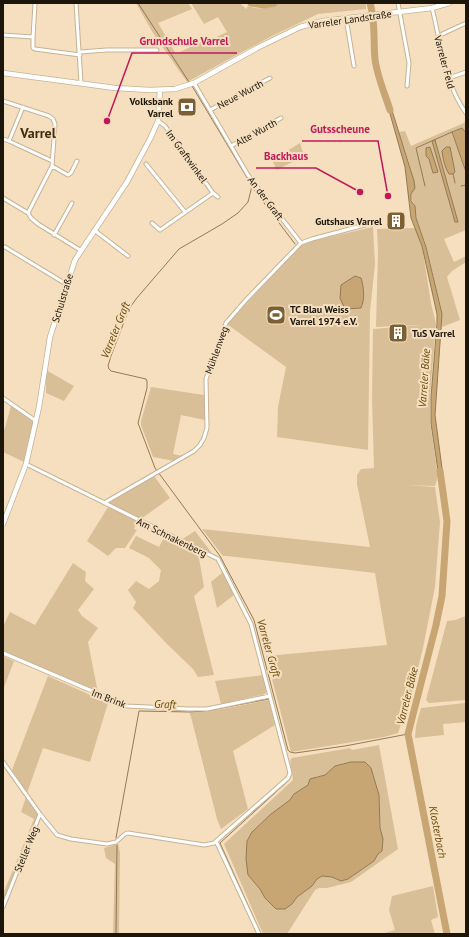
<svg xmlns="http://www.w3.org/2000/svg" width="469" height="937" font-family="'PT Sans',sans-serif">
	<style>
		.green { fill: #d9bf98; fill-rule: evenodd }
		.water { fill: #c8a674; stroke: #947a54 }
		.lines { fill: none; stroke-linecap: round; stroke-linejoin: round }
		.stream { stroke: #947a54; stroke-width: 1 }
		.river { stroke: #c8a674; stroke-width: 7 }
		.street-casing { stroke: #c7b293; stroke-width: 5 }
		.secondary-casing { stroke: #c7b293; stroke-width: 6 }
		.street { stroke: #fff; stroke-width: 3 }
		.secondary { stroke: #fff; stroke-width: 4.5 }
		.labels { text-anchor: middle; stroke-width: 4; stroke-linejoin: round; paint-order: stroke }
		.street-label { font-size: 10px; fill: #1c1509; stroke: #f5dfbf }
		.poi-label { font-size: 10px; font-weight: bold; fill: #1c1509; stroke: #f5dfbf; text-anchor: end }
		.water-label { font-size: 11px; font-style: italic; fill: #674605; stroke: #f5dfbf }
		.district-label { font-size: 14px; font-weight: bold; fill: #3d2c10; stroke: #f5dfbf }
		.leader { fill: none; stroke: #c2185b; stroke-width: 1.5 }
		.callout-dot { fill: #c2185b; stroke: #f5dfbf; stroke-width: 1.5 }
		.callout-label { font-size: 11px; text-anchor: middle; font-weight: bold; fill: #c2185b; stroke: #f5dfbf; stroke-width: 4; stroke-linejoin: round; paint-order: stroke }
	</style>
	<rect width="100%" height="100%" fill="#f5dfbf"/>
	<path class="green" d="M136,3h52l4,6 -34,14 18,31 33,-16 1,2 17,-8 -9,-15 -14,7 -13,-21h49l6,6 2,-3c12,4 21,3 32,-3h86v6l-48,5 -48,23 -83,45 -34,-49z
		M466,122v11l-4,-5 -10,5 14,39v58l-22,9 10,23 12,-6v6l-14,9 -5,6 13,43 -18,7v-14l-16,-68 -10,-28 -1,-11 -3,-6v-7l3,-6 -1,-6 -2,-4 -2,-11 -11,-34 6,-1 6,15zM430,147l8,25 -5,1 -4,-14z
		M300,143l4,13 -27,14 -5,-10z
		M373,227l2,37 -5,48 -2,138 -91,-13 1,-30 8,-40 -59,-43 74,-79 11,-4z
		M415,228l7,18 9,57 5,21 -6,72v26l8,54 -3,10 -29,-1 29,2 5,35 -5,65 -12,61 -18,73 -3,5 -1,-2 -3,9 -14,4 -93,15 -25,-96 121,-11 -12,-72 -148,-17h-4l-21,-27 168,18 -13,-63v-9l4,-6 13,-1 -2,-69 1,-70 50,-4 -47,2 2,-74 -1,-24z
		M46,370l28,16 -10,15 -18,-8z
		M151,387l53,8 1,25 -24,-5 -8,39 10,2 -9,5 -21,-4 -12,-32v-4z
		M11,406l24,16 -11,40 -21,-10v-21l2,-3z
		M154,476l16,22 -29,21 -34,-17z
		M108,507l29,14 -3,8 3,1 -12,18h-9l-8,8 -21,-15z
		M195,531l16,21 -1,2 -29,-14z
		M136,536l23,11 6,-11 33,16 6,35 -10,9 20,79 -16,2 -5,-8 -27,-26 -33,-35 3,-6 -8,-12 8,-9 13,8 10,-8 2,-11 -12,-12 -20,-10z
		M73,563l13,9 -1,9 9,8 -16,21 4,6 16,12 -10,14 10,51 -95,-42v-24l7,-15 25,13z
		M223,572l11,23 -17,13 -6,-26z
		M466,616v84l-37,3 -3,-3 21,-79 8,-1z
		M3,656l11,5 -11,29z
		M263,675l4,16 -2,3 -44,10 -6,-23z
		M48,676l60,27 -18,59 -47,-14 -16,45 -15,-23z
		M269,700l6,25 -42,26 15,58 -27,20 -4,-10 -27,-106 32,-4z
		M465,703l1,19 -23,2 1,11 -29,3 1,-12 5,-18z
		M379,745l19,104 -47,33 -24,6h-8l-4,2 -28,44h-24l-39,-90 69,-64 -3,-20 2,-2 58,-10 2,2zM351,762h14l14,33 1,33 3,11 -1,12 -4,3 -4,7 -26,18 -7,2 -9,-4 -10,-1 -6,3 -4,7 -15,11 -5,7 -7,5 -20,-11 -5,-9 -12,-14 4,-43 19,-18 19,-14 5,-6 13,-9 8,-8 9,-2 10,-9z
		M26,797l15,21 -38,89v-13l31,-75 -13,-7z
		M118,844l2,9 -1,81h-6l2,-70 -9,-6 -2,-10z
		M433,886l5,31 -7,3 4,14h-54l14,-4 -6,-20 3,-14z"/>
	<path class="water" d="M387,103l3,1 24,77 1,7 -4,6v7l4,5 1,12 10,29 16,67 -7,101 8,61 -2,3 -2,-2 -8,-54v-26l6,-73v-10l-15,-68 -11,-28 -6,-51z
		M462,128l4,5v39l-14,-40z
		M435,140l23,82h-3l-23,-81z
		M430,147l8,25 -5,1 -4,-14 -3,-3v-8z
		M446,147h4l5,25 -2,2h-4c-4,-6 -6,-15 -7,-23z
		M355,276l6,2c3,10 4,21 0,30l-16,1 -5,-11 1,-13z
		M351,762h14l6,6 8,27 1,33 3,11 -1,12 -4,3 -4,7 -26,18 -7,2 -9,-4 -10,-1 -5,3 -5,7 -15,11 -5,7 -7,5h-9l-11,-11 -5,-9 -12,-14 -2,-16 1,-18 5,-9 19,-18 19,-14 4,-6 14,-9 2,-6 15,-4 10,-9z"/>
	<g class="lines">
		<path class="stream" d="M138,3l51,79
			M192,86l60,100 -4,16 -10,11 -16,11 -43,25 -43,50 -7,10 -18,47 -3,10 1,3 2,2 35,8 1,2v7l-9,35 17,45 65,88 34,64 34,130 2,2 5,1 50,-7 63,-12
			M453,174l2,9
			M425,186l-9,-38 36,-16
			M461,186l5,-1
			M252,187l43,57
			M211,710l58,-11
			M116,838l23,-127 52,1 13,-1
			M116,934l1,-89
			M261,934l-41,-91 69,-63"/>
		<path class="river" d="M251,3l13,2 10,-2
			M370,3c6,20 3,36 5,56 2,17 10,35 15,51
			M440,471l7,50 -5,75 -6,29 -28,109 39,200"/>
		<defs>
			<path id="street" d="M76,3l5,80
				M398,3l11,60 -2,23
				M432,8c9,35 12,75 34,105
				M346,18l8,48
				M3,35l30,2v11l2,1 45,6
				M438,36l28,-13
				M33,37l2,-33
				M80,52l27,-2h50
				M449,78l17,-6
				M194,83l54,92 53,68
				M3,101l46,15 4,3 2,5 -3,42
				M23,107l-14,34 43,20
				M210,110l60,-32
				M3,139l6,2
				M231,146l50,-28
				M146,164l39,48
				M213,193l5,4
				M3,198l25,15 3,5 7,6 42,26
				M28,213l24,-47 16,9 3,-2 6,-12
				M152,223l8,7 53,-37 -48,-67 -7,-5
				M94,230l34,26
				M54,235l18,-32
				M5,247l61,37
				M3,398l33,23
				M104,503l90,-52 6,-6 4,-7 3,-10 -1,-49 20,-56 20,-23 55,-57 11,-4 64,-17
				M3,653l124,53 61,3h19l63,-13
				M3,762l37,52 17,21 14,4 36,5 9,-2 9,-8 3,-1 76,12 10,-2 74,-65 2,-5 -39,-149 -33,-65 -192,-95
				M216,841l43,93
				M3,907l37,-93"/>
			<path id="secondary" d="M3,73l112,15 35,2 25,-1 19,-6 63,-35 43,-21 23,-6 109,-13 17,-5
				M3,524l23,-60 13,-57 11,-70 25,-77 52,-78 24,-45 7,-16 2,-31"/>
		</defs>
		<use href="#street" class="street-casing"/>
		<use href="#secondary" class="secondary-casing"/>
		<use href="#street" class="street"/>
		<use href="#secondary" class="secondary"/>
	</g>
	<defs>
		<symbol id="bank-square" viewBox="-11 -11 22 22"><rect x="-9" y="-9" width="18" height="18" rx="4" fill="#7c6033" stroke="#f5dfbf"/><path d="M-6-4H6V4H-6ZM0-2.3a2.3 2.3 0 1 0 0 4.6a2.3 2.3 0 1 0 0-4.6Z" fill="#fff"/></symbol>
		<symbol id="building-square" viewBox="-11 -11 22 22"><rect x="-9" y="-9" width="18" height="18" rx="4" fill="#7c6033" stroke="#f5dfbf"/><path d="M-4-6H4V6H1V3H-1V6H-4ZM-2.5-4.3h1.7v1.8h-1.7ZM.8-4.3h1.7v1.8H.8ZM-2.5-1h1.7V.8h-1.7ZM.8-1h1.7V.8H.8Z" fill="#fff"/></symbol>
		<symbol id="stadium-square" viewBox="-11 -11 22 22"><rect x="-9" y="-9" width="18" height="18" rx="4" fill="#7c6033" stroke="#f5dfbf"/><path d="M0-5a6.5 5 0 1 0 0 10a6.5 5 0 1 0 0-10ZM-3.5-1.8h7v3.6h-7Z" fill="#fff"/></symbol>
	</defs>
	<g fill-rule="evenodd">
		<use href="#bank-square" x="176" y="96" width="22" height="22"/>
		<use href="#building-square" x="385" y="210" width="22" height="22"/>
		<use href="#stadium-square" x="265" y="304" width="22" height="22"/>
		<use href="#building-square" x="387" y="322" width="22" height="22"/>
	</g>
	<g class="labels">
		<g class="street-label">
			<text transform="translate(350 19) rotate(-8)" y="4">Varreler Landstraße</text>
			<text transform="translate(445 62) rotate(75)" y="4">Varreler Feld</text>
			<text transform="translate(240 94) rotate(-28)" y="4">Neue Wurth</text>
			<text transform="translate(256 132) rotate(-29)" y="4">Alte Wurth</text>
			<text transform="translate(187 156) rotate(54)" y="4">Im Graftwinkel</text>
			<text transform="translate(266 198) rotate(53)" y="4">An der Graft</text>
			<text transform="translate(62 298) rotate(-73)" y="4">Schulstraße</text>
			<text transform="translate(216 350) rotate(-70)" y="4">Mühlenweg</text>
			<text transform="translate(172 537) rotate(26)" y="4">Am Schnakenberg</text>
			<text transform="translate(109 698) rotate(21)" y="4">Im Brink</text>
			<text transform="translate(26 849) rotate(-68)" y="4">Steller Weg</text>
		</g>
		<g class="poi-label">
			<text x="173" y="105">Volksbank<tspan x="173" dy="12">Varrel</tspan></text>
			<text x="382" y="225">Gutshaus Varrel</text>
			<text x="290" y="313" text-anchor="start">TC Blau Weiss<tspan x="290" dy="12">Varrel 1974 e.V.</tspan></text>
			<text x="412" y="337" text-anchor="start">TuS Varrel</text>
		</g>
		<g class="water-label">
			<text transform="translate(115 330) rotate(-68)" y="4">Varreler Graft</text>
			<text transform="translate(424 378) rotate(-86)" y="4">Varreler Bäke</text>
			<text transform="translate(269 648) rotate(74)" y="4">Varreler Graft</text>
			<text transform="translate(407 696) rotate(-76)" y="4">Varreler Bäke</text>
			<text transform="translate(165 704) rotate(1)" y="4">Graft</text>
			<text transform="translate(438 832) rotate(79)" y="4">Klosterbach</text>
		</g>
		<g class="district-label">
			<text x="38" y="138">Varrel</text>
		</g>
	</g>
	<path class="leader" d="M107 121L132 53H237M388 196L378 141H302M360 192L316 168H256"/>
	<g class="callout-dot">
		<circle cx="107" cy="121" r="4"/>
		<circle cx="388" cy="196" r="4"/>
		<circle cx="360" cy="192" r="4"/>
	</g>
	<g class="callout-label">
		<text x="184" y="45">Grundschule Varrel</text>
		<text x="340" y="133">Gutsscheune</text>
		<text x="286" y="160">Backhaus</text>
	</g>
	<rect width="469" height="937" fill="none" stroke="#1c1509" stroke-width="8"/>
</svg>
